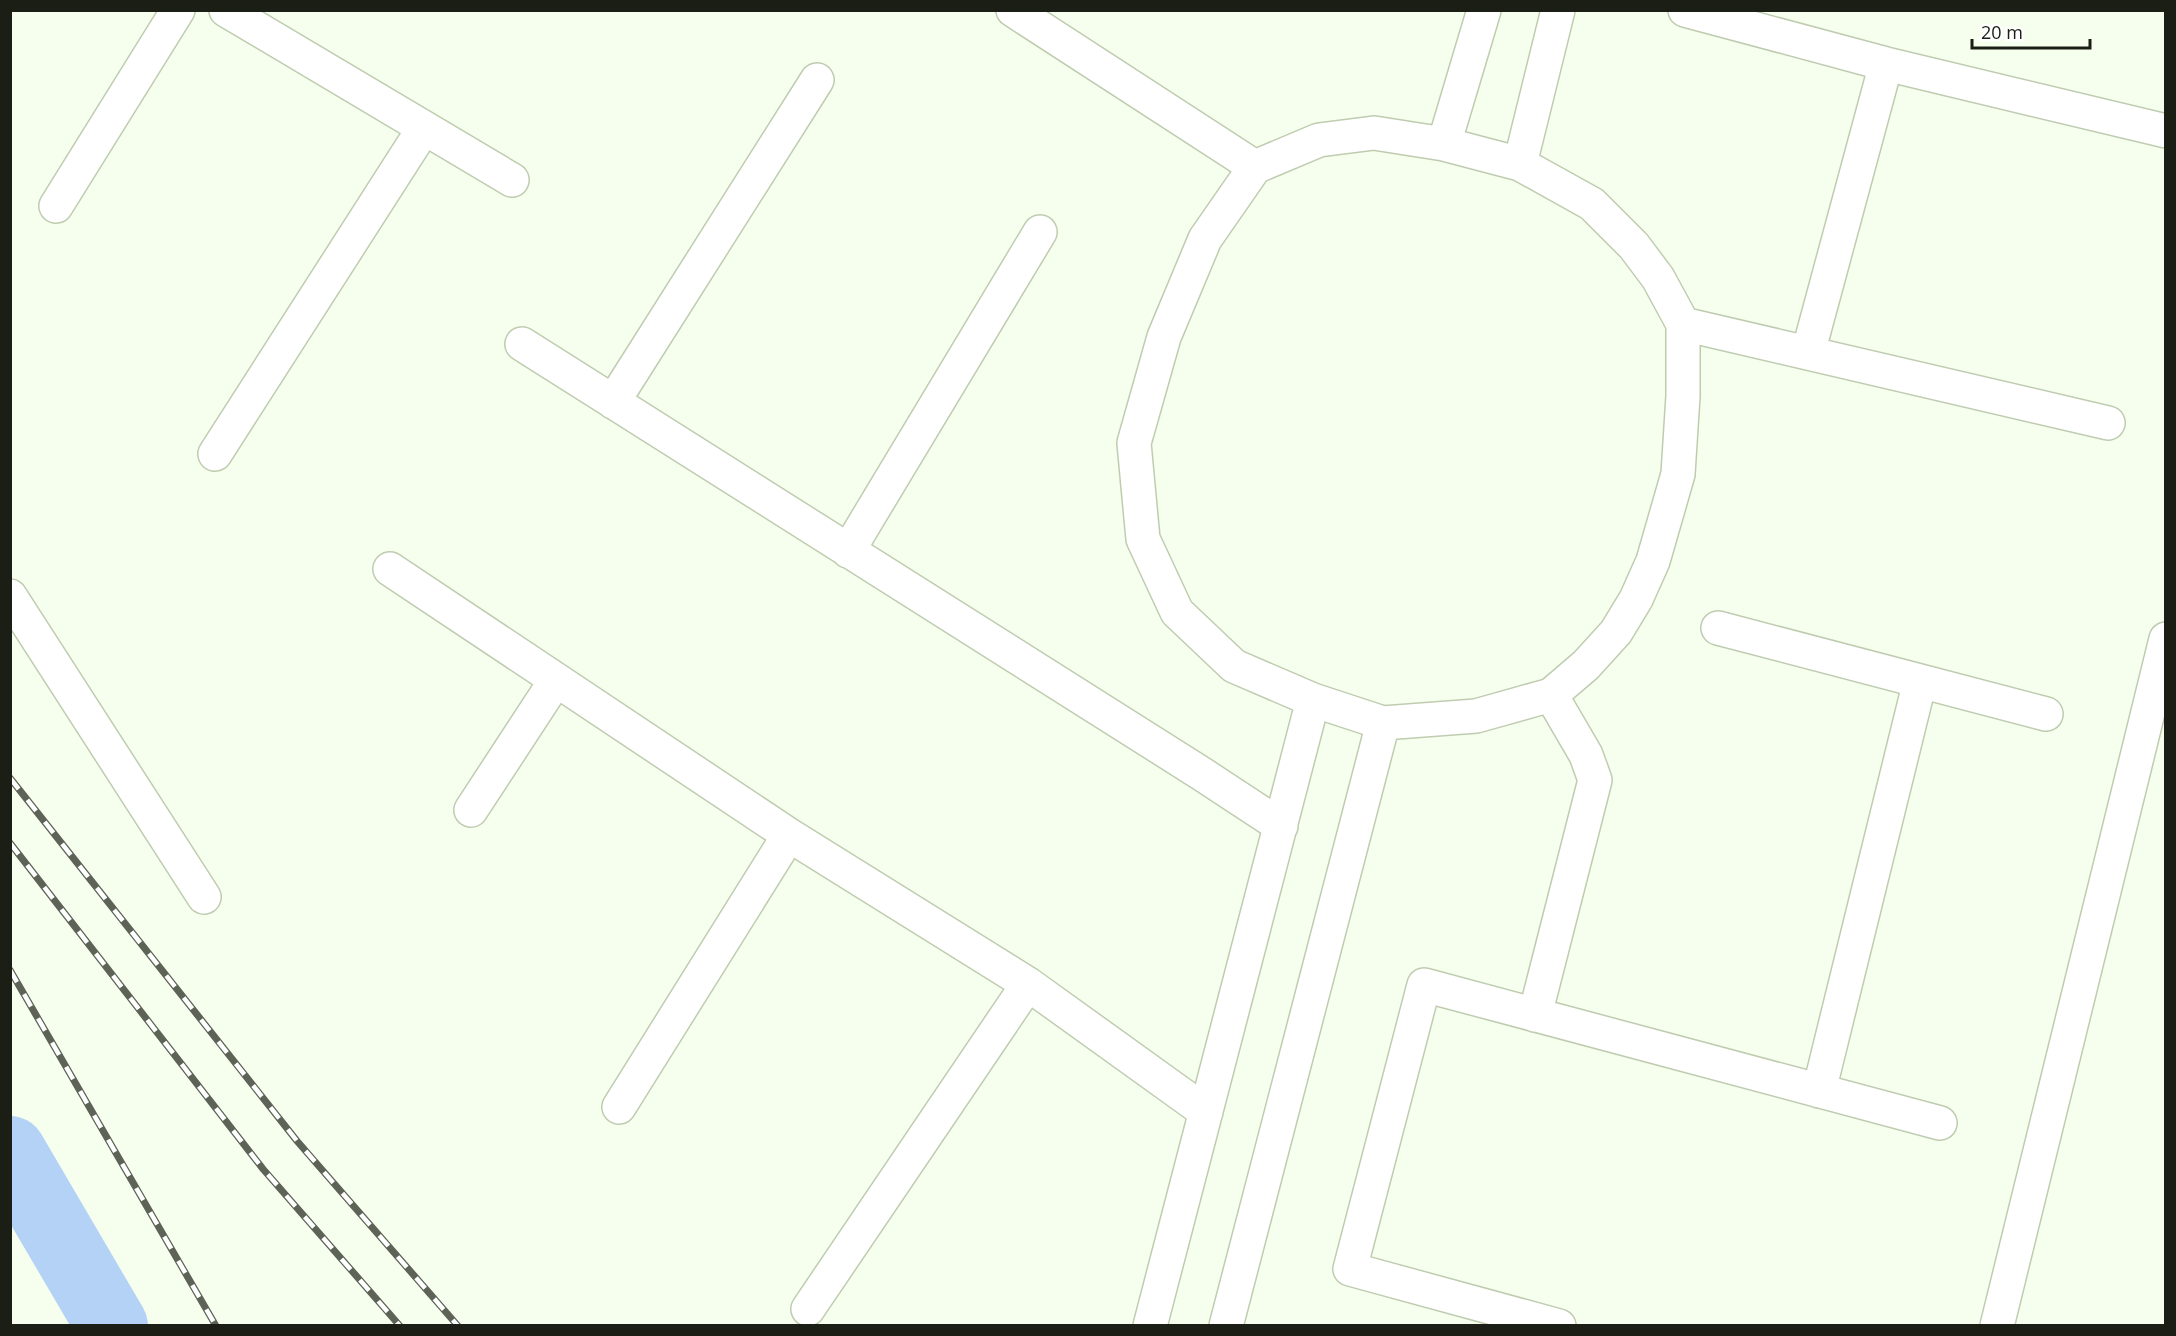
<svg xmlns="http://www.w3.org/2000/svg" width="2176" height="1336" font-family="'Open Sans',sans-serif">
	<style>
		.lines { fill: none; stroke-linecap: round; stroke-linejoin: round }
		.river { stroke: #b4d1f6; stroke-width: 72 }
		.minor-casing { stroke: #bfccb0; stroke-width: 36 }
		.minor { stroke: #fff; stroke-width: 33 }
		.rail-casing { stroke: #5d6357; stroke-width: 7 }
		.rail { stroke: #fff; stroke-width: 4.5; stroke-dasharray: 14; stroke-linecap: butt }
	</style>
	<rect width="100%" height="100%" fill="#f6ffee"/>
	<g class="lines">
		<path class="river" d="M10,1152l102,174"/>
		<defs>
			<path id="minor" d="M226,10l286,170
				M1013,10l242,157
				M1685,10l201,54 -78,289
				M1886,64l280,67
				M1374,133l70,11 76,20 72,40 42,42 24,32 25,46v72l-5,78 -25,87 -17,38 -20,33 -30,33 -35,30 -75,21 -93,7 -70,-23 -79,-34 -57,-54 -34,-73 -9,-96 30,-106 41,-98 50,-72 64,-27z
				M1444,144l40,-134
				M1520,164l38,-154
				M56,206l122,-196
				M1683,324l425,99
				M522,344l680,430 79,52
				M613,402l204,-322
				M215,454l209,-326
				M848,551l192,-319
				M390,569l399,266 239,149 178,128
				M10,596l194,301
				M1718,628l328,86
				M471,810l85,-130
				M1535,1015l60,-235 -9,-25 -35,-60
				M1819,1091l101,-410
				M619,1107l170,-272
				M808,1309l220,-325
				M1150,1326l163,-626
				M1226,1326l157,-603
				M1559,1326l-209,-57 74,-284 516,138
				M1997,1326l169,-687"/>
		</defs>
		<use href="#minor" class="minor-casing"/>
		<use href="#minor" class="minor"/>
		<defs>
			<path id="rail" d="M10,778l287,363 161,185
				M10,843l253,326 137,157
				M10,970l206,356"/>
		</defs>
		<use href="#rail" class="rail-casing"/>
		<use href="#rail" class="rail"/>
	</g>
	<rect width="2176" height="1336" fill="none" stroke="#1a1e14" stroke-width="24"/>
	<path d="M1972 39v9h118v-9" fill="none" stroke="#1a1e14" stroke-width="3"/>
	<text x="1981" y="39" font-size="18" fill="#1a1e14" stroke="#ffffff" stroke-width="4.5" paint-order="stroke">20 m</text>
</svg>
